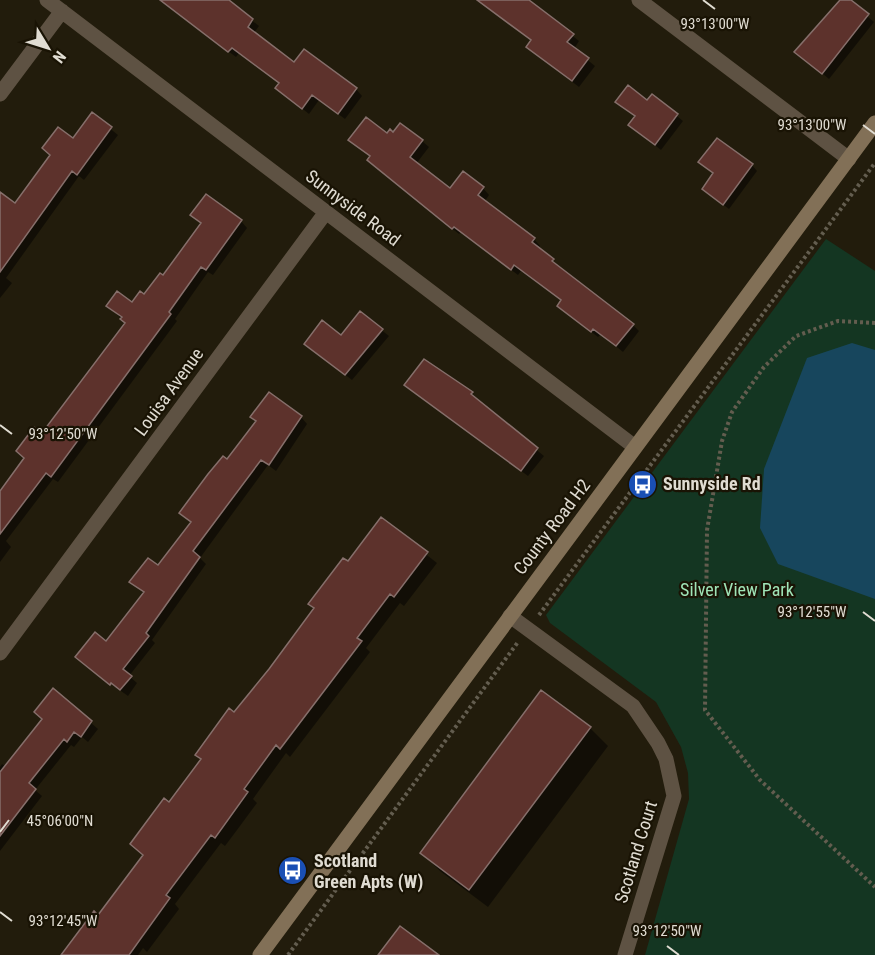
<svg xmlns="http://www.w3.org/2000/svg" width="875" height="955" font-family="'Roboto Condensed',sans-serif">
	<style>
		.green { fill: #143622 }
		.water { fill: #17465d }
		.shadow { fill: #0007 }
		.building { fill: #5d322c; stroke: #866f6b; stroke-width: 1.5 }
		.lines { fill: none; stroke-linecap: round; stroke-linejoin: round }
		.path { stroke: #635d4f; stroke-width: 4; stroke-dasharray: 3 3; stroke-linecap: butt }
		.street { stroke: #5e5243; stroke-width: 15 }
		.secondary { stroke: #827057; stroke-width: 15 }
		.ticks { fill: none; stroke: #e0dcd2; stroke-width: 2 }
		.labels { text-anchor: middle; stroke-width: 4.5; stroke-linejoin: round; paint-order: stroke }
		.street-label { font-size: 18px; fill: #e0dcd2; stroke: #191304 }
		.poi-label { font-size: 18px; font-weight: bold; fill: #e0dcd2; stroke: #191304; text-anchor: start }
		.park-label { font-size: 18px; fill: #9fe4b7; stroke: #191304 }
		.ticks-label { font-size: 15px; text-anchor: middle; fill: #e0dcd2; stroke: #191304; stroke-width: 4.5; stroke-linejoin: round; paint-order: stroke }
	</style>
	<rect width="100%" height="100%" fill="#221c0c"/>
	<path class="green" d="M826,239l49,32v684h-230l44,-156 -1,-26 -7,-26 -25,-45 -106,-79 -4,-8z"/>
	<path class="water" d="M852,343l23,7v249l-97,-35 -18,-36 4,-59 43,-111z"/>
	<path class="shadow" d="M159,0h67l33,26 -5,7 41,31 61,25 6,7 -17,23 -26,-19 -10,14 -32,-26 3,-4 -41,-31 -3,4z
		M477,0h54l1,4 47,37 -5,8 21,17 -16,21 -45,-34 -2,-12z
		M842,0h6l26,22 -45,57 -33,-28 17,-21 3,2z
		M652,96l31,25 -22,29 -25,-20v-13l-13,-10 25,-5z
		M92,114l26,21 -34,45 -5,-4 -73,102 6,5 -12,15v-93h15l58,-65z
		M387,135l35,6 7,6 -13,17 34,26 33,-2 6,7 -4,6 49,38 6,7 -2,3 20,18 75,58 6,6 -16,21 -22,-18 -3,3 -33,-25 -3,-11 -41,-30 -3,4 -57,-43 -2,2 -84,-67 -4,-10 -21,-17z
		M752,165l5,6 -28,38 -20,-15z
		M241,221l6,7 -34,47 -5,-3 -33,47 2,2 -119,161 -5,-3 -47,62 5,6 -11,15v-69l126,-170 -18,-17 25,-2 12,-7 18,-20z
		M360,313l29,23 -37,44 -39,-30 29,-13z
		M424,361l48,32 5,8 67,55 -16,20 -115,-85z
		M301,417l6,7 -31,47 -8,-6 -68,93 6,6 -54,76 3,3 -26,33 8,7 -9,13 -45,-32 23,-21 39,-50 -14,-11 27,-15 34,-44 35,-62z
		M381,519l56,44 -33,43 -4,-3 -34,45 4,4 -80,105 -4,-4 -33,46 4,4 -20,27 -12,16 -4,-3 -46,61 4,5 -32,43 -4,-4 -5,7h-75l35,-38 46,-61 -12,-12 37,-40z
		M53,690l45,39 -10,13 -6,-5 -8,10 -3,-2 -36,45 7,6 -42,55v-84l2,-3 4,3 37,-48z
		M590,728l18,18 -120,161 -48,-36 -18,-18z"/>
	<path class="building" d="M160,0h69l24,19 -5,8 46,35 10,-13 53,39 -19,26 -26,-19 -10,14 -27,-21 4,-5 -47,-35 -4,4z
		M477,0h52l45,34 -7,8 22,16 -17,23 -46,-34 5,-7z
		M840,0h11l18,14 -47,60 -28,-22z
		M628,85l19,15 5,-6 26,20 -23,31 -27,-20 7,-9 -20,-14z
		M92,112l20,15 -35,48 -5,-4 -72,101v-80l15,11 35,-48 -8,-7 16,-21 15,11z
		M366,117l21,16 3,-4 3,3 7,-9 23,17 -13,17 40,31 13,-17 21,16 -6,8 57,43 -3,4 22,17 -2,2 82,63 -18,22 -23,-17 -2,3 -34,-26 4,-6 -47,-35 -3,5 -57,-43 -2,2 -85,-69 3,-4 -22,-16z
		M717,138l36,26 -30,41 -21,-16 11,-16 -15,-11z
		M206,194l36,26 -36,50 -5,-3 -32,45 2,2 -120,163 -5,-4 -46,61v-43l24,-33 -8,-7 18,-24 8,6 83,-110 -5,-4 2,-2 -16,-11 11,-15 15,11 8,-11 4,3 16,-21 3,2 38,-52 -11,-8z
		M360,311l23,18 -38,46 -41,-31 18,-24 19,15z
		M424,359l49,33 -2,2 67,54 -17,23 -117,-86z
		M269,392l33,24 -33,49 -8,-5 -68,91 7,6 -54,76 3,3 -26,33 9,7 -12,14 -9,-7 -1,2 -35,-28 20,-25 11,9 38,-49 -15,-10 19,-24 10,7 33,-43 -12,-9 29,-39 15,-18 4,3 29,-38 -6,-4z
		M381,517l47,35 -34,45 -4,-3 -33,44 5,3 -82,108 -4,-4 -32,44 4,3 -33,46 -4,-3 -45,60 4,3 -41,57h-68l33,-44 4,4 45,-60 -13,-11 34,-46 5,4 32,-43 -6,-4 34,-47 5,4 35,-43 45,-61 -6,-4 35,-46 5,3z
		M53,688l39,33 -11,16 -7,-5 -7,10 -3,-3 -35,44 7,6 -36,47v-64l42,-53 -8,-7z
		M541,690l50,37 -122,163 -49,-37z
		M400,926l39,29h-61z"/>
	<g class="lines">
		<path class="path" d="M875,323l-37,-2 -42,15 -32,31 -32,45 -10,29 -15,89 -2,180 55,70 115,107
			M539,615l336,-452
			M288,955l230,-313"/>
		<path class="street" d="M47,0l588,447
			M639,0l210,159
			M0,94l62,-83
			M510,616l123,90 25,37 8,16 8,37 -49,159
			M0,653l326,-441"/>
		<path class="secondary" d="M260,955l615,-832"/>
	</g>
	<path class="ticks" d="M703,0l12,9M863,125l12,9M0,425l12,9M863,612l12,9M0,832l9,-12M0,912l12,9M667,946l12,9"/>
	<defs>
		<symbol id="bus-disc" viewBox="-11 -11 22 22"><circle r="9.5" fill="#1a4fb4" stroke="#191304"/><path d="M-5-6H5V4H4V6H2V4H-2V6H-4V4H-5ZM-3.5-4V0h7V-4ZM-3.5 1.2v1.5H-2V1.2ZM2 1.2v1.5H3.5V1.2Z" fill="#fff"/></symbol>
	</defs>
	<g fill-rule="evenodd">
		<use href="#bus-disc" x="626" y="468" width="33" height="33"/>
		<use href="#bus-disc" x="276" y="854" width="33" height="33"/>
	</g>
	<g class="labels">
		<g class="street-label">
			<text transform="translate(353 208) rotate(37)" y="6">Sunnyside Road</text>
			<text transform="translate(169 392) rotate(-54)" y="6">Louisa Avenue</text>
			<text transform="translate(552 527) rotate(-53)" y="6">County Road H2</text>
			<text transform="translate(636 852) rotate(-73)" y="6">Scotland Court</text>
		</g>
		<g class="poi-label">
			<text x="663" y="490">Sunnyside Rd</text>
			<text x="314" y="867">Scotland<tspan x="314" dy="21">Green Apts (W)</tspan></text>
		</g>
		<g class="park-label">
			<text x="737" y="596">Silver View Park</text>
		</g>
	</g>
	<g class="ticks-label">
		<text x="715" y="29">93°13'00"W</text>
		<text x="812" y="130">93°13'00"W</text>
		<text x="63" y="439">93°12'50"W</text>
		<text x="812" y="617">93°12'55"W</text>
		<text x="60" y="826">45°06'00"N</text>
		<text x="63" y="926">93°12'45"W</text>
		<text x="667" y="936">93°12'50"W</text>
	</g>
	<g transform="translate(48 48) rotate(128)" stroke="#191304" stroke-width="4.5" paint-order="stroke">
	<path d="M0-4.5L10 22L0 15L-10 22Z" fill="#e0dcd2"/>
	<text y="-9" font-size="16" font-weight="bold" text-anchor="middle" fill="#e0dcd2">N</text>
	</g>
</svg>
